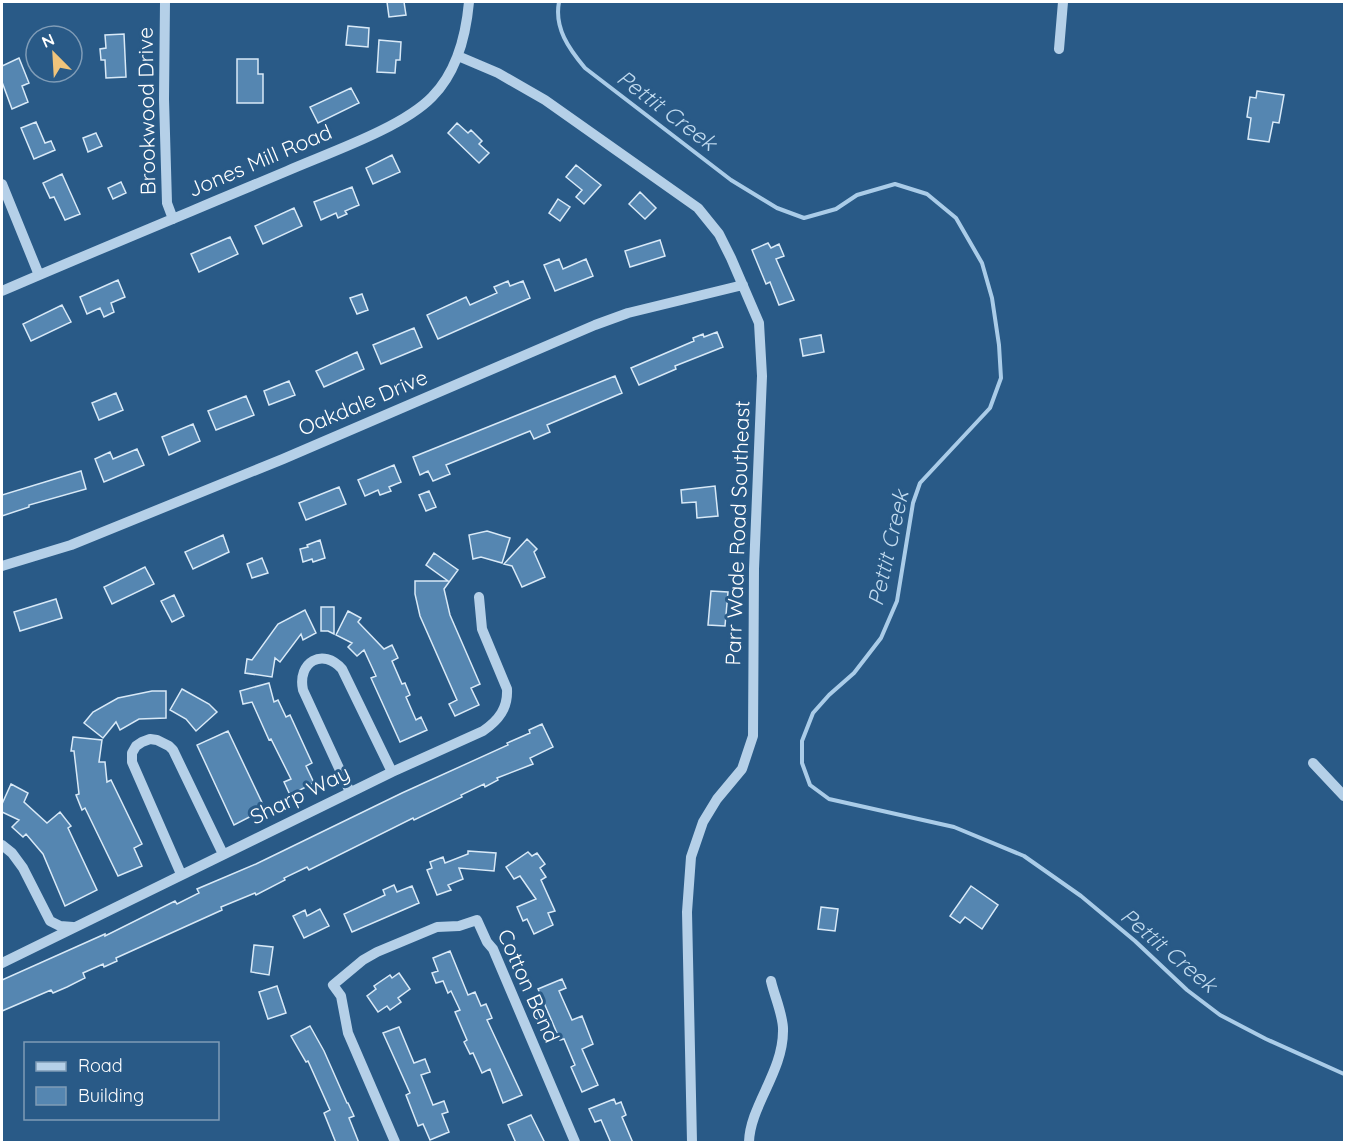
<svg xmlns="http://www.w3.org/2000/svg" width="1346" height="1144" font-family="Quicksand,sans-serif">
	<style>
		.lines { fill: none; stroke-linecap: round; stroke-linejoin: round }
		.stream { stroke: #aacce8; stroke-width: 4 }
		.building { fill: #5586b1; stroke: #d8e9f7; stroke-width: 1.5 }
		.minor { stroke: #b5d0e8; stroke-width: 10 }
		.labels { text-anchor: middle; stroke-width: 6; stroke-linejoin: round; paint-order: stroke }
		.street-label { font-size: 21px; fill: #fff; stroke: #295a87 }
		.water-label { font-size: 22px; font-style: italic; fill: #c0daef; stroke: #295a87 }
	</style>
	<rect width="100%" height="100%" fill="#295a87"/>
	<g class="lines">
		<path class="stream" d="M559,2c-5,26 10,47 26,66l146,112 46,28 27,10 32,-9 21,-14 38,-11 32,10 29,24 26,45 10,35 7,47 2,33 -11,30 -70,75 -7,20 -16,98 -16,37 -27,35 -25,22 -16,18 -11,28v22l8,22 19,14 125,28 70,29 57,40 54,45 52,49 33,25 46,24 78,35"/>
	</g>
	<path class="building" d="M387,2h17l2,13 -17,2z
		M348,26l21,2 -1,19 -22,-2z
		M124,34l2,43 -20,1 -1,-18h-4l-1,-11 6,-1 -1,-13z
		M379,40l22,2 -1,18h-4l-1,13 -18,-1z
		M19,58l10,25 -7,3 6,16 -16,7 -10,-27v-16z
		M237,59h21v15h5v29h-26z
		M351,88l8,15 -41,20 -8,-16z
		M1257,91l27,4 -5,28 -6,-1 -4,20 -21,-3 3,-21 -4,-1 3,-20 6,1z
		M36,122l9,21 6,-2 4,9 -21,9 -13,-31z
		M457,123l11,10 3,-3 11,11 -3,3 10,9 -10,10 -31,-30z
		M96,133l6,13 -14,6 -5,-14z
		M392,155l8,17 -27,12 -7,-16z
		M576,165l25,20 -17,19 -8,-7 6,-7 -16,-13z
		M62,174l18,40 -15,6 -11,-23 -4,1 -7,-15z
		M121,182l5,11 -13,6 -5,-11z
		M352,187l7,18 -14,6 2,3 -9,4 -2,-5 -15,7 -7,-18z
		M640,192l16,16 -11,11 -16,-15z
		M558,199l12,8 -10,14 -11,-8z
		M294,208l8,18 -39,18 -8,-18z
		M230,237l8,17 -39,18 -8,-18z
		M660,240l5,16 -35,11 -5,-16z
		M768,243l3,5 8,-4 5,12 -8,3 18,41 -15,5 -9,-23 -4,2 -14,-34z
		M559,259l4,10 23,-10 7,17 -38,15 -11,-26z
		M118,280l7,17 -14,6 3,9 -10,5 -4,-9 -13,6 -7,-17z
		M508,281l2,5 13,-5 7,17 -92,41 -11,-24 39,-18 4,8 27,-12 -3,-6z
		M362,294l6,16 -11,4 -7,-16z
		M62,305l9,17 -40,19 -8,-17z
		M414,328l8,19 -41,17 -8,-19z
		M717,332l6,15 -48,19 1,3 -37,16 -8,-17 63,-27 -1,-3 10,-4 1,3z
		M821,335l3,17 -21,4 -3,-17z
		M357,352l7,17 -40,18 -8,-16z
		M615,376l7,17 -75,32 3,7 -16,7 -4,-8 -84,34 4,9 -17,7 -5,-10 -8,4 -7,-18z
		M289,381l6,14 -26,10 -5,-14z
		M116,393l7,17 -24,10 -7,-17z
		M246,396l8,19 -38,15 -8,-19z
		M193,424l7,17 -31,14 -7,-18z
		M137,449l7,16 -40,17 -9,-23 15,-7 3,7z
		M394,465l7,17 -12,5 2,4 -11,4 -2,-5 -13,6 -7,-16z
		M81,471l5,18 -57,16v2l-27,9v-21z
		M715,486l3,30 -21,2 -1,-16 -14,1 -1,-13z
		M339,487l7,17 -40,16 -7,-17z
		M429,491l7,16 -10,4 -7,-16z
		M487,531l23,7 -8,25 -21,-6 -8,2 -4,-24z
		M223,535l6,17 -36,17 -8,-17z
		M527,539l10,10 -3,3 11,25 -23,10 -10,-21 -8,-2z
		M320,540l5,18 -12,4 -1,-3 -9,3 -3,-13 8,-2 -1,-2z
		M434,553l24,17 -14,19 6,26 30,69 -9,4 8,17 -24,11 -6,-12 8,-4 -37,-84 -5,-22v-13h33l-22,-16z
		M262,558l6,15 -16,5 -5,-14z
		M145,567l9,17 -42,20 -8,-17z
		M711,591l17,1 -3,34 -17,-1z
		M174,595l10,21 -12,6 -11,-21z
		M56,599l6,19 -42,13 -6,-19z
		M321,607h13v27l-6,-3h-7z
		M305,610l11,23 -13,7 -2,-6 -21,28 -5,-4 -3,19 -27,-4 2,-14 5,1 26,-36z
		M348,611l13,7 -3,4 26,27 8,-4 6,13 -6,3 10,23 3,-1 5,12 -4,2 10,23 5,-3 6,13 -27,12 -29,-64 5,-2 -12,-26 -7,6 -9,-9 4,-4 -16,-8z
		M269,683l5,19 4,-2 8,17 4,-2 22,48 -6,3 8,17 -24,12 -6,-13 7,-3 -20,-40 -2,1 -17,-38 -9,2 -3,-13z
		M182,689l27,15 8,8 -21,19 -10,-12 -16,-9z
		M152,691h14v27l-27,1 -19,11 -4,-8 -13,16 -19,-15 9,-11 25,-14z
		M542,724l11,23 -23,11 3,6 -36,14 1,2 -13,7 -1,-3 -23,11 1,2 -48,23 -1,-2 -104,52 -2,-3 -23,11 1,2 -29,15 -1,-2 -34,14 1,3 -106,48 1,3 -13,6 -1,-3 -20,9 2,5 -18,9 -14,6 -2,-3 -49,21v-31l103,-46v2l70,-35 2,3 22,-11 -2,-4 59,-25 146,-71 106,-48 -1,-2 23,-10 -1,-3z
		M228,731l37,78 -31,16 -37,-80z
		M73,737l29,3 -3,22h6l2,20 4,-2 31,64 -8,4 8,18 -24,10 -33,-68 -3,2 -6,-15 3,-1 -5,-43h-3z
		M11,784l17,9 -4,9 23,21 13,-11 11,14 -3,2 29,62 -32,16 -22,-52 -17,-20 -3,3 -11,-10 7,-7 -17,-8v-8z
		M468,851l28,2 -2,18 -35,-3 4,11 -15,6 3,5 -14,5 -10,-25 5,-2 -2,-6 13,-5 2,6 23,-9z
		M528,852l4,4 5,-3 8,11 -5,4 6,9 -5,3 14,31 -7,2 5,12 -19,9 -7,-15 -4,2 -6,-14 19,-8 -16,-23 -6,3 -8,-12z
		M394,885l3,7 15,-6 7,17 -67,29 -8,-18 41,-19 -2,-5z
		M971,886l27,19 -16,24 -17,-12 -5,6 -10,-7z
		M821,907l17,2 -3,22 -17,-2z
		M320,909l9,17 -25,12 -11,-22 12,-6 2,6z
		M254,945l19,2 -4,28 -18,-3z
		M450,951l18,44 7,-3 6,14 5,-2 6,14 -5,2 35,75 -19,8 -13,-34 -8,4 -9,-20 -3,1 -6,-12 3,-2 -12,-28 5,-2 -9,-19 -3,2 -5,-12 -7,2 -4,-10 6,-2 -5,-13z
		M399,973l11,16 -12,9 3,4 -11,8 -3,-4 -9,6 -11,-16 9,-7 -2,-3 16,-11 2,3z
		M562,979l4,9 -7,3 13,29 10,-4 11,28 -11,5 16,36 -16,7 -11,-25 4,-2 -11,-26 -4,1 -22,-51z
		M277,986l9,27 -18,6 -9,-27z
		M310,1026l14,25 23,52h1l6,13 -5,2 10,25h-23l-12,-30 6,-3 -22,-49 -2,1 -15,-26z
		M399,1027l15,36 11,-4 5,13 -9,3 12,30 11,-4 4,11 -6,2 7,18 -19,8 -7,-16 -5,2 -12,-31 4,-2 -27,-60z
		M614,1099l2,5 5,-2 5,13 -4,2 11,26h-22l-10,-23 -6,2 -6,-13z
		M531,1115l14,28h-29l-8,-18z"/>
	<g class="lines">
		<path class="minor" d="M165,2l-1,97 3,104 6,16
			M1059,49l4,-47
			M458,56l40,17 47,27 153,108 21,26 12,24 28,65 3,53 -8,193 -1,167 -11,33 -25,30 -14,23 -12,35 -4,55 5,230
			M2,184l37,91
			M2,291c95,-41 190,-80 285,-120 41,-18 115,-43 145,-74 25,-25 34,-62 37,-95
			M2,566l69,-21 212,-86 312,-134 33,-12 115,-28
			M1313,763l31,33
			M350,792l-47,-102c-6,-28 20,-43 39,-21l50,103
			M2,845l10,8 11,15 27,53 10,5 13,1
			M181,874l-49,-112v-9l4,-7 6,-4 8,-3 7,1 12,6 4,4 50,104
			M2,963l390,-191 91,-41c16,-11 25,-23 24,-42l-25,-60 -3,-32
			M395,1142l-47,-109 -7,-37 -8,-11 30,-25 14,-8 60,-25 22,-1 18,-6 10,22 6,7 82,193
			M749,1142c1,-36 34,-70 34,-111 1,-14 -9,-36 -12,-50"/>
	</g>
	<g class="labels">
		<g class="street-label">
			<text transform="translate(147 111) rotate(-91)" y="7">Brookwood Drive</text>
			<text transform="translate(260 161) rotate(-23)" y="7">Jones Mill Road</text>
			<text transform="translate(363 403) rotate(-23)" y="7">Oakdale Drive</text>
			<text transform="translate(738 533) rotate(-88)" y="7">Parr Wade Road Southeast</text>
			<text transform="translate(300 795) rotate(-26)" y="7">Sharp Way</text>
			<text transform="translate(528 986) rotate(66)" y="7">Cotton Bend</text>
		</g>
		<g class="water-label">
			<text transform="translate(667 110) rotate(37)" y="8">Pettit Creek</text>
			<text transform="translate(888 548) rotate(-77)" y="8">Pettit Creek</text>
			<text transform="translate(1169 950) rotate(40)" y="8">Pettit Creek</text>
		</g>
	</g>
	<rect width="1346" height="1144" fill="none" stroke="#ffffff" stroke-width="6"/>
	<rect x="24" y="1042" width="195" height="78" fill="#295a87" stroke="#7f9cb7" stroke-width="1.5"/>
	<rect x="36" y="1062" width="30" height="9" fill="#b5d0e8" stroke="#7f9cb7" stroke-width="1.5"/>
	<text x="78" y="1072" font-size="18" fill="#ffffff">Road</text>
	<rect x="36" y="1087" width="30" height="18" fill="#5586b1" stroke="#7f9cb7" stroke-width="1.5"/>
	<text x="78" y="1102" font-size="18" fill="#ffffff">Building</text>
	<g transform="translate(54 54) rotate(336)"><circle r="28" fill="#295a87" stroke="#7f9cb7" stroke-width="1.5"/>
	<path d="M0-4.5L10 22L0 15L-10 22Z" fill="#f0c47b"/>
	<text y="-9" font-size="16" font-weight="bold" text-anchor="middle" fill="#ffffff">N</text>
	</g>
</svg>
